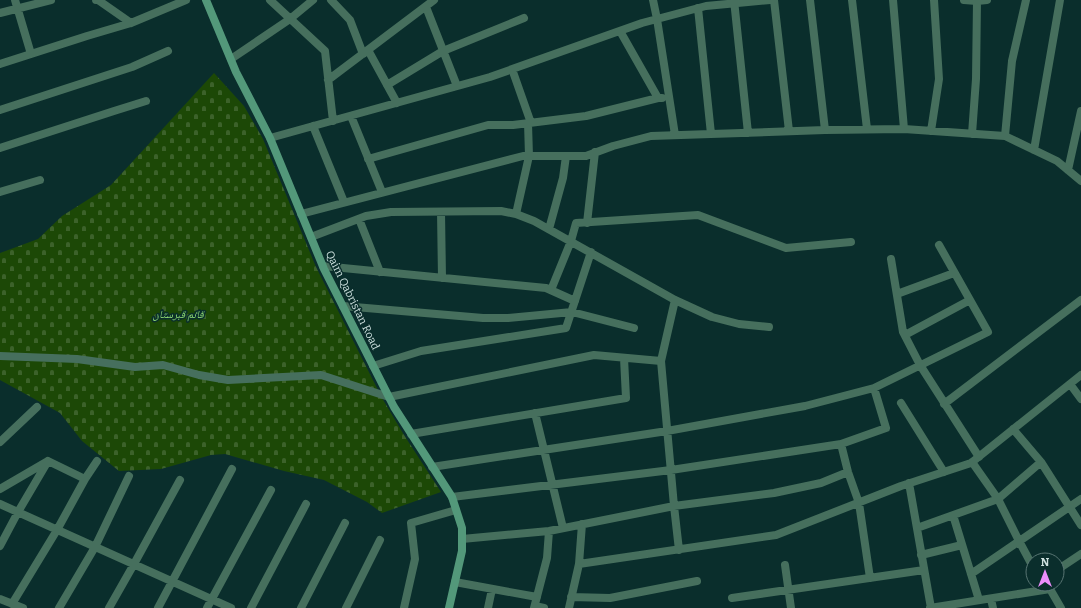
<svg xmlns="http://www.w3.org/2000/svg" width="1081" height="608" font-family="Bitter,'Noto Naskh Arabic',serif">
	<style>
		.cemetery { fill: url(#cemetery-stones) }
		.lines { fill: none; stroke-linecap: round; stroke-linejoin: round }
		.street { stroke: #466f5d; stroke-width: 8 }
		.secondary { stroke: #53987a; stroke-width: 8 }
		.labels { text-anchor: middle; stroke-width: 3; stroke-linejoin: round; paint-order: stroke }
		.street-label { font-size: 11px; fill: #ccdfdd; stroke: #0a2e2c }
		.park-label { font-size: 11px; font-style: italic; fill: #8cd671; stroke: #0a2e2c }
	</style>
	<defs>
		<pattern id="cemetery-stones" width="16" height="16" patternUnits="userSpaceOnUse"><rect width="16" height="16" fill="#1c4806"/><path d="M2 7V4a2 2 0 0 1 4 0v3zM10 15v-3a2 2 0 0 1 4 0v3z" fill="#3c622a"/></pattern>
	</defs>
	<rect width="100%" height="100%" fill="#0a2e2c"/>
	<path class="cemetery" d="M214,73l30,33 19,33 53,128 66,131 22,37 37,57 -59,21 -15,-11 -43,-22 -40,-9 -59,-17 -14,1 -50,14 -42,2 -37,-30 -22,-28 -60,-33v-127l38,-14 24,-23 49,-31z"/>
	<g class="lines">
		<path class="street" d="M15,0l16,54
			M96,0h2l33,23
			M270,0l55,51 8,70
			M331,0l19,20 13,34
			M653,0l4,19 18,116
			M734,0l14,133
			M774,0l15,131
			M810,0l15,130
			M852,0l15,129
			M893,0l11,129
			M964,0l13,1 10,-1
			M426,7l31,79
			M0,13l51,-13
			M620,31l38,67h4
			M368,50l29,53
			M231,59l59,-40 23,-19
			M0,64l87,-28 44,-13 55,-23
			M512,69l19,54
			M328,80l106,-80
			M387,85l56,-34 81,-33
			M0,110l132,-43 36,-16
			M351,116l31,76
			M313,126l31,76
			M931,131l8,-52 -5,-79
			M711,134l114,-4 79,-1 101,7 52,25 24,20
			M972,134l4,-55 1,-78
			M1005,136l7,-75 14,-61
			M270,138l220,-61 152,-54 64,-17 64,-6
			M0,148l114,-37 32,-10
			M1034,150l26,-150
			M368,159l120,-34h25l73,-9 72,-18
			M1068,170l13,-59
			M0,192l40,-12
			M441,212l1,66
			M301,214l222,-58h63l27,-10 38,-10 60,-2 -13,-126
			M516,214l13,-58 -1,-33
			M359,219l21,53
			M587,223l8,-71
			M549,229l14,-51 3,-22
			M311,237l55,-21 25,-4 110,-1 15,3 18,7 141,79 37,17 27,7 30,3
			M891,259l12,73 17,33 59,92
			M323,266l223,22 29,13
			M551,290l20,-49 5,-18 122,-8 88,33 65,-6
			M897,294l57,-21
			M675,300l-14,61 13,145 5,44
			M343,306l140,12h25l64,-6 62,16
			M905,335l65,-35
			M0,356l77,3 58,8 28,-2 36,10 29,5 93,-5 68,22 205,-42 67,6
			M373,366l48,-15 145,-23 25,-76
			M1070,384l11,15
			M901,403l43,69
			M944,404l137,-104
			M535,413l28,115
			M1013,429l28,33 40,63
			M411,434l215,-36 -2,-40
			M0,442l37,-35
			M841,444l7,28 11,31 11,75
			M972,462l26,37 21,42 14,26
			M432,467l235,-36 138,-25 69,-18 114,-56 -49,-87
			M909,483l22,125
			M0,489l48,-28 37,18
			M452,497l219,-27 170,-26 45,-16 -12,-40
			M0,504l231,104
			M953,515l26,85
			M917,528l81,-29 43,-37
			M462,539l87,-8 125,-25 100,-13 47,-10 27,-11
			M0,546l18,-34 30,-51
			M921,555l41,-10
			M579,564l197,-29 125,-49 70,-23 110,-88
			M785,565l6,43
			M1057,570l24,-16
			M971,574l110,-75
			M455,582l82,15
			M571,597l39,1 87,-17
			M732,598l192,-28
			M0,599l23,9
			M991,599l2,9
			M12,604l45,-74 28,-51 12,-18
			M535,606l9,2
			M59,608l36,-61 34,-71
			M109,608l25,-44 46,-84
			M158,608l74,-139
			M207,608l64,-118
			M251,608l55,-104
			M301,608l44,-85
			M346,608l34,-68
			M404,608l11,-49 -4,-36 45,-13
			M488,608l4,-19
			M534,608l13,-50 2,-27
			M569,608l10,-44 3,-40
			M930,608l120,-19 11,19"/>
		<path class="secondary" d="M206,0l30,72 34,66 54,131 70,138 58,90 10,31v23l-13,57"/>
	</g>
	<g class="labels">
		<g class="street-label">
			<text transform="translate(353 300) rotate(64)" y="4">Qaim Qabristan Road</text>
		</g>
		<g class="park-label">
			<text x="178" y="318">قائم قبرستان</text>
		</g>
	</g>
	<g transform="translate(1045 572)"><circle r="19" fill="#0a2e2c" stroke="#587573"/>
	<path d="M0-3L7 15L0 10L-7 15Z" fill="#eb8dfb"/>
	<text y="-6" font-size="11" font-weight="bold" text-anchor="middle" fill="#ccdfdd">N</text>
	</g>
</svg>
